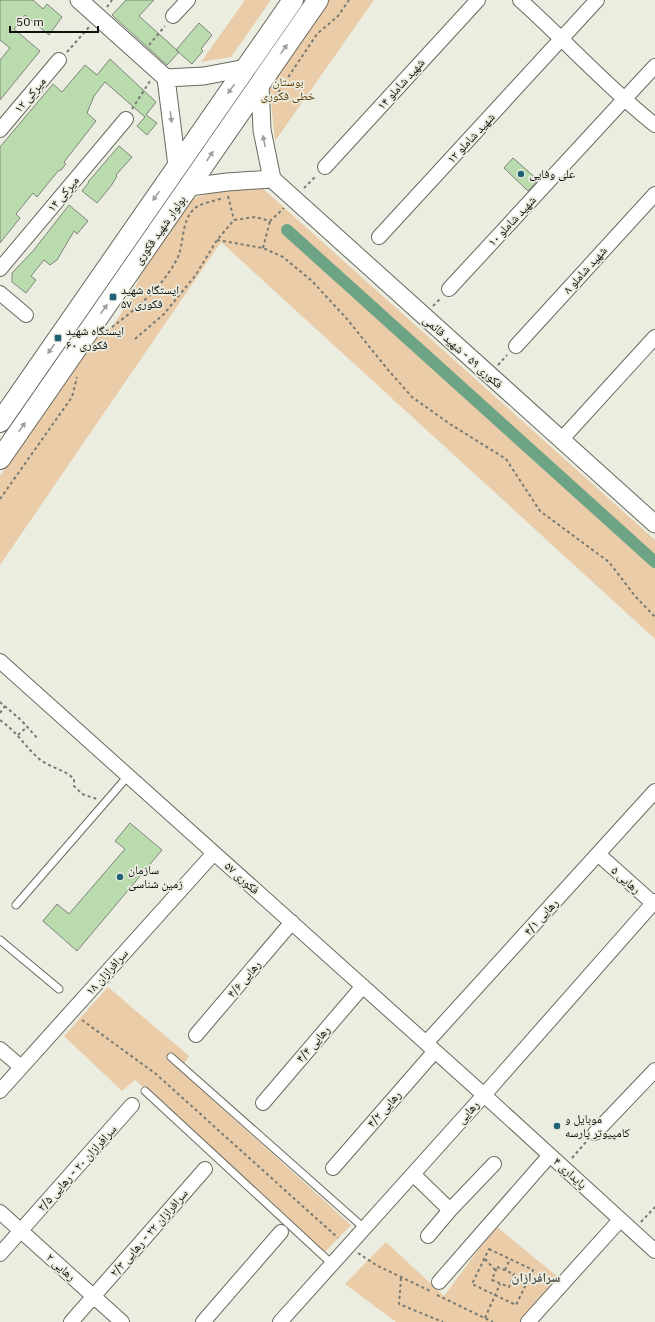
<svg xmlns="http://www.w3.org/2000/svg" width="655" height="1322" font-family="'IBM Plex Sans','Noto Naskh Arabic',sans-serif">
	<style>
		.green { fill: #eacca8 }
		.lines { fill: none; stroke-linecap: round; stroke-linejoin: round }
		.canal { stroke: #6ea486; stroke-width: 12 }
		.building { fill: #b9dbad; stroke: #7e857b }
		.service-casing { stroke: #686a5f; stroke-width: 9 }
		.minor-casing { stroke: #686a5f; stroke-width: 16 }
		.tertiary-casing { stroke: #686a5f; stroke-width: 19 }
		.secondary-casing { stroke: #686a5f; stroke-width: 22 }
		.path { stroke: #787a72; stroke-width: 2; stroke-dasharray: 3 3; stroke-linecap: butt }
		.service { stroke: #fff; stroke-width: 7 }
		.minor { stroke: #fff; stroke-width: 14 }
		.tertiary { stroke: #fff; stroke-width: 17 }
		.secondary { stroke: #fff; stroke-width: 20 }
		.oneway { fill: #9f9f9d }
		.poi-dot { fill: #216176; stroke: #ebede1; stroke-width: 1.5 }
		.labels { text-anchor: middle; stroke-width: 3.5; stroke-linejoin: round; paint-order: stroke }
		.park-label { font-size: 12px; fill: #603d03; stroke: #ebede1 }
		.street-label { font-size: 12px; fill: #0e0f0b; stroke: #ebede1 }
		.poi-label { font-size: 12px; fill: #0e0f0b; stroke: #ebede1; text-anchor: start }
		.neighbourhood-label { font-size: 13px; font-weight: bold; fill: #505247; stroke: #ebede1 }
	</style>
	<rect width="100%" height="100%" fill="#ebede1"/>
	<path class="green" d="M245,0h26l-40,57 -30,5z
		M329,0h45l-99,141 -4,-39 -5,-16z
		M260,186l395,354v99l-434,-397 -221,323v-89l98,-139 15,-11 18,-28 9,-22 53,-78 29,-8z
		M108,987l81,69 -9,14 171,155 -26,27 -190,-172 -13,11 -58,-55z
		M496,1226l63,52 -39,44h-124l-51,-38 41,-42 58,54z"/>
	<g class="lines">
		<path class="canal" d="M287,230l368,332"/>
	</g>
	<path class="building" d="M0,0h33l10,9 4,-5 15,13 -13,18 -24,-20 -11,14 26,22 -40,49v-40l10,-12 -10,-8z
		M126,0h28l-15,16 40,36 -12,13 -55,-50z
		M199,23l13,12 -11,14 2,2 -11,13 -16,-14z
		M110,59l46,43 -10,13 11,8 -10,12 -10,-9 8,-9 -40,-35 -11,14 -7,17 9,8 -32,41 2,2 -5,6 -3,1 -21,26 -4,-4 -17,21 4,4 -20,25v-96l53,-63 9,8 23,-27 12,10z
		M119,146l13,11 -16,18 1,1 -6,10 -14,17 -15,-12 7,-9h-1z
		M513,158l25,22 -10,11 -24,-23z
		M69,205l19,16 -11,13 -3,-3 -17,29 -7,5 -6,-5 -13,16 5,4 -10,13 -14,-11v-9l21,-22z
		M130,823l32,27 -85,101 -34,-30 14,-17 12,10 56,-65 -10,-8z"/>
	<g class="lines">
		<defs>
			<path id="service" d="M16,905l112,-129
				M0,940l59,49
				M171,1057l193,171
				M145,1091l187,173"/>
			<path id="minor" d="M520,0c46,41 87,87 135,125
				M173,16l15,-16
				M0,130l59,-70
				M325,167l153,-167
				M379,237l218,-237
				M0,269l126,-150
				M449,289l206,-223
				M0,293l26,22
				M516,346l139,-152
				M561,440l94,-103
				M0,661l484,434 171,156
				M598,854l57,51
				M196,1035l96,-113
				M426,1043l229,-252
				M0,1049l21,18
				M0,1091l214,-238
				M263,1103l100,-117
				M595,1133l60,-63
				M333,1168l102,-117
				M413,1174l37,36
				M0,1212l122,110
				M428,1236l22,-26 44,-46
				M0,1254l132,-149
				M439,1282l111,-127
				M71,1322l134,-153
				M203,1322l78,-90
				M280,1322l204,-227 171,-194
				M528,1322l92,-102"/>
			<path id="tertiary" d="M79,0l87,78
				M166,78l11,88
				M166,78l38,-2 42,-8
				M260,84l2,46 10,49
				M272,179l383,345
				M189,187l38,-5 45,-3"/>
			<path id="secondary" d="M0,422l293,-422
				M0,459l318,-459"/>
		</defs>
		<use href="#service" class="service-casing"/>
		<use href="#minor" class="minor-casing"/>
		<use href="#tertiary" class="tertiary-casing"/>
		<use href="#secondary" class="secondary-casing"/>
		<path class="path" d="M107,7l5,-7
			M149,45l16,-19
			M67,52l22,-25
			M275,97l42,-63 21,-18 11,-16
			M132,109l18,-28
			M304,188l12,-12
			M228,196l6,24
			M217,240l46,8 20,9 29,24 35,38 42,52 23,26 38,27 56,35 34,52 69,51 26,34 20,21
			M263,248l7,-27
			M433,306l8,-8
			M112,327c23,-17 50,-40 64,-66 9,-15 4,-39 18,-52 6,-6 21,-8 29,-11
			M135,339l29,-25 31,-38 22,-36 17,-20 21,-3 15,4 14,-13
			M498,365l9,-10
			M0,499l72,-102 5,-20
			M0,702l21,18 17,19
			M0,713l5,-7
			M0,720c16,11 25,26 38,38 10,9 26,11 36,21v7l8,8 15,5
			M18,735l9,-8
			M82,1020l74,54 182,164
			M572,1158l14,-16
			M641,1222l14,-15
			M489,1249l44,21 -17,35 -44,-21z
			M358,1253l18,12 54,26
			M485,1259l11,12
			M497,1267l17,7 -5,13 -17,-7z
			M505,1270l5,-11
			M401,1278l-2,26 44,18
			M437,1295l56,27
			M485,1318l15,-34"/>
		<use href="#service" class="service"/>
		<use href="#minor" class="minor"/>
		<use href="#tertiary" class="tertiary"/>
		<use href="#secondary" class="secondary"/>
	</g>
	<defs><path id="oneway-solid" d="M-6-.8H1V-3.2L6.5 0L1 3.2V.8H-6Z"/></defs>
	<g class="oneway">
		<use href="#oneway-solid" transform="translate(284 49) rotate(-55)"/>
		<use href="#oneway-solid" transform="translate(231 89) rotate(125)"/>
		<use href="#oneway-solid" transform="translate(171 117) rotate(83)"/>
		<use href="#oneway-solid" transform="translate(264 141) rotate(-101)"/>
		<use href="#oneway-solid" transform="translate(210 156) rotate(-56)"/>
		<use href="#oneway-solid" transform="translate(156 196) rotate(125)"/>
		<use href="#oneway-solid" transform="translate(104 309) rotate(-55)"/>
		<use href="#oneway-solid" transform="translate(51 349) rotate(125)"/>
		<use href="#oneway-solid" transform="translate(22 427) rotate(-55)"/>
	</g>
	<g class="poi-dot">
		<circle cx="521" cy="174" r="4"/>
		<rect x="109" y="293" width="8" height="8" rx="2"/>
		<rect x="54" y="334" width="8" height="8" rx="2"/>
		<circle cx="120" cy="877" r="4"/>
		<circle cx="557" cy="1126" r="4"/>
	</g>
	<g class="labels">
		<g class="park-label">
			<text x="288" y="86">بوستان<tspan x="288" dy="14">خطی فکوری</tspan></text>
		</g>
		<g class="street-label">
			<text transform="translate(401 84) rotate(-48)" y="4">شهید شاملو ۱۴</text>
			<text transform="translate(30 95) rotate(-50)" y="4">میرکی ۱۲</text>
			<text transform="translate(471 138) rotate(-47)" y="4">شهید شاملو ۱۲</text>
			<text transform="translate(63 194) rotate(-50)" y="4">میرکی ۱۴</text>
			<text transform="translate(512 221) rotate(-47)" y="4">شهید شاملو ۱۰</text>
			<text transform="translate(160 230) rotate(-55)" y="4">بولوار شهید فکوری</text>
			<text transform="translate(585 270) rotate(-48)" y="4">شهید شاملو ۸</text>
			<text transform="translate(463 352) rotate(42)" y="4">فکوری ۵۹ - شهید قائمی</text>
			<text transform="translate(242 878) rotate(42)" y="4">فکوری ۵۷</text>
			<text transform="translate(626 880) rotate(42)" y="4">رهایی ۵</text>
			<text transform="translate(541 917) rotate(-48)" y="4">رهایی ۴/۱</text>
			<text transform="translate(107 972) rotate(-48)" y="4">سرافرازان ۱۸</text>
			<text transform="translate(244 979) rotate(-50)" y="4">رهایی ۴/۶</text>
			<text transform="translate(313 1044) rotate(-49)" y="4">رهایی ۴/۴</text>
			<text transform="translate(384 1109) rotate(-49)" y="4">رهایی ۴/۲</text>
			<text transform="translate(468 1112) rotate(-48)" y="4">رهایی</text>
			<text transform="translate(77 1168) rotate(-48)" y="4">سرافرازان ۲۰ - رهایی ۲/۵</text>
			<text transform="translate(570 1173) rotate(42)" y="4">پایداری ۴</text>
			<text transform="translate(149 1233) rotate(-49)" y="4">سرافرازان ۲۲ - رهایی ۲/۳</text>
			<text transform="translate(61 1267) rotate(42)" y="4">رهایی ۲</text>
		</g>
		<g class="poi-label">
			<text x="529" y="178">علی وفایی</text>
			<text x="121" y="294">ایستگاه شهید<tspan x="121" dy="14">فکوری ۵۷</tspan></text>
			<text x="66" y="335">ایستگاه شهید<tspan x="66" dy="14">فکوری ۶۰</tspan></text>
			<text x="128" y="874">سازمان<tspan x="128" dy="14">زمین شناسی</tspan></text>
			<text x="565" y="1123">موبایل و<tspan x="565" dy="14">کامپیوتر پارسه</tspan></text>
		</g>
		<g class="neighbourhood-label">
			<text x="536" y="1282">سرافرازان</text>
		</g>
	</g>
	<path d="M10 26v6h88v-6" fill="none" stroke="#0e0f0b" stroke-width="2"/>
	<text x="16" y="26" font-size="12" fill="#0e0f0b" stroke="#ebede1" stroke-width="3" paint-order="stroke">50 m</text>
</svg>
